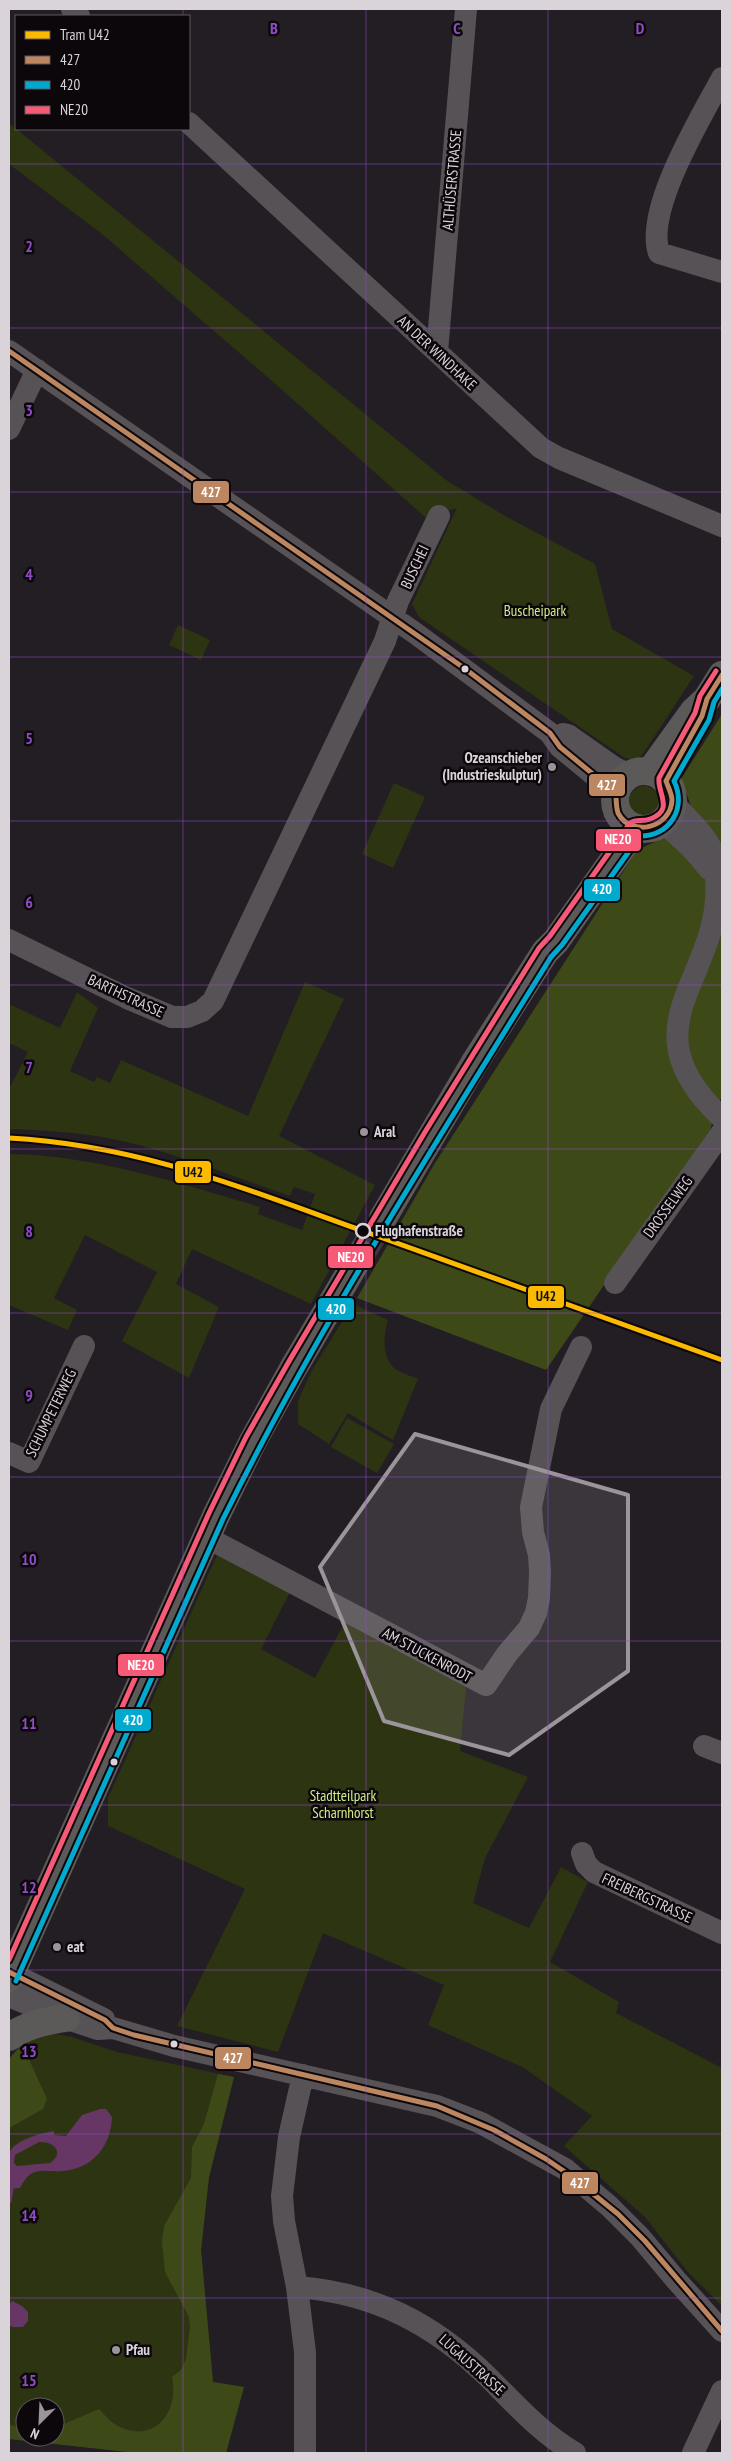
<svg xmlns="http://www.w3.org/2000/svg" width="731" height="2462" font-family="'PT Sans Narrow',sans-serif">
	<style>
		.green { fill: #2d3411; fill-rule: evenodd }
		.forest { fill: #3e4918 }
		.water { fill: #663665; fill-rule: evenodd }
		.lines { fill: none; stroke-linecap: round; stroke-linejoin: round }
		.stream { stroke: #663665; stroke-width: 5 }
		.major-tunnel { stroke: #3f393e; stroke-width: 28; stroke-dasharray: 28 14; stroke-linecap: butt }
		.minor { stroke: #575256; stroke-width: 22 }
		.major { stroke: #5c5a58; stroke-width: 28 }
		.bus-1-casing { stroke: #0c070b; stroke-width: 9 }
		.bus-2-casing { stroke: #0c070b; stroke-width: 9 }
		.bus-3-casing { stroke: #0c070b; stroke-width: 9 }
		.bus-1 { stroke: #bb8660; stroke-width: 5 }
		.bus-2 { stroke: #00a9ce; stroke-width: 5 }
		.bus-3 { stroke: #f75a77; stroke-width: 5 }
		.tram-1-casing { stroke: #0c070b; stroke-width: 9 }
		.tram-1 { stroke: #fbba00; stroke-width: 5 }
		.marked { fill: #9b949a; fill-opacity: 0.2; stroke: #9b949a; stroke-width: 4; stroke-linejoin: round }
		.grid { fill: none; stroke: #8e4dc4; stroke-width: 1; stroke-opacity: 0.55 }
		.bus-dot { fill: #dbd3da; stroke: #0c070b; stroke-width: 2 }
		.poi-dot { fill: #9b949a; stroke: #0c070b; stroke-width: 2 }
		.stop-dot { fill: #0c070b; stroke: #dbd3da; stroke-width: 2.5 }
		.labels { text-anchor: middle; stroke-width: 5; stroke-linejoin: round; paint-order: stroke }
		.street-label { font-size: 15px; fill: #dbd3da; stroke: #0c070b }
		.park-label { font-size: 15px; fill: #d0ed85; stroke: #0c070b }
		.poi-label { font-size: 15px; font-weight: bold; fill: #dbd3da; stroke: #0c070b; text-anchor: start }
		.stop-label { font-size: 15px; font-weight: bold; fill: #dbd3da; stroke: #0c070b; text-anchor: start }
		.grid-label { font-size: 16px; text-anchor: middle; font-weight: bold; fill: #8e4dc4; stroke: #0c070b; stroke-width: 5; stroke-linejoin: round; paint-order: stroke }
		.line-badge { stroke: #0c070b; stroke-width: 2 }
		.badge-label { font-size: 14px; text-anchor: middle; font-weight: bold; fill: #fff }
		.pale-badge-label { font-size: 14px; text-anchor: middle; font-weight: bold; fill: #111 }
	</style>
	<rect width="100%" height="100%" fill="#231e23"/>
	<path class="green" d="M9,123l437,357 59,36 90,48 17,65 82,47 -51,78 -7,6 -11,-2 -206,-141 -7,-13 45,-96 -31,10 -154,-137 -170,-147 -93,-70z
		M178,625l32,15 -9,20 -32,-15z
		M394,783l31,14 -32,71 -31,-14z
		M629 801a15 15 0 1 1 30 0a15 15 0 1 1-30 0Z
		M305,982l39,17 -65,137 96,49 -64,119 -119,-55 -16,35 43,23 -30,71 -67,-37 35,-69 -72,-37 -31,63 23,12 -9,20 -59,-25v-151c85,1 169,29 251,53l-2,7 44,16 13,-36 -21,-7 -4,9c-59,-20 -121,-46 -182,-58 -33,-6 -66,-8 -99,-9v-40l19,-37 -19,-9v-39l51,24 17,-36 21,16 -28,63 24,11 3,-5 13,6 11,-23 127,56z
		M353,1304l35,16c-4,14 -7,34 5,47 5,5 18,9 25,12l-25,61 -45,-27 -19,31 -31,-20v-23l14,-31z
		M347,1418l47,26 -17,29 -46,-26z
		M218,1553l73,37 -30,59 54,29 31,-58 120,67 -6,64 68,26 -43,81 -12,45 56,25 32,-61 27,15 -38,80 69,40 -3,11 106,55v238l-35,-35 -42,-54 -81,-71 28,-30 -68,-48 -96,-43 16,-40 -121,-52 -45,119 -101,-26 68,-137 -137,-63v-28z
		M49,2033l23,4 45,15 117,25 -25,100 -8,73 12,132 31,5 -18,66h-89l-128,-14v-380l17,-19zM25,2407h30v30h-30z"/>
	<path class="forest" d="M722,714v381l-12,35 -164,240 -189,-72 78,-135 202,-313 20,-9 34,-35 -10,-27z
		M22,2044l25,55 -4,10 -34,19v-69z
		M218,2074l16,3 -25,100 -8,73 12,132 31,5 -18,66h-89l-128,-14v-14l16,3v9h30v-9l44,-19c4,4 9,10 14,14 37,24 67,-7 59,-46l9,-7 5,-11 4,-31 -1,-11 -24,-45 -3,-30 2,-16 27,-48 1,-31 12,-23z"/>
	<path class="water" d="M100,2109h6l6,8c-1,29 -19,52 -50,54 -9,1 -18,-2 -27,1 -7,2 -12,10 -15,16l-11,1c0,-10 -3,-27 0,-36 6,-13 32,-20 45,-22v4l12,1 16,-21zM39,2142c15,-1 26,11 11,21l-33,3 -3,-3 1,-8z
		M12,2301l10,5 6,6v9l-5,6h-10l-4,-2v-20z"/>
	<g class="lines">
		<path class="stream" d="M9,2201l2,-11"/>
		<path class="major-tunnel" d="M361,1254l22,-36"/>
		<path class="minor" d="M72,9l7,7
			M722,78c-20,38 -78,132 -63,175l63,19
			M189,123l352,325 18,10 163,68
			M9,351l406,282 135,100 10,14 56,46
			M437,352l29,-343
			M9,429l28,-59
			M563,734l5,1 47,33 15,7
			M673,802c13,16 31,30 40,50 4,9 2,16 3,26 8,101 -95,145 6,240
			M662,822c19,15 33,28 47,47
			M9,940l118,58 45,19h15l15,-6 11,-10 172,-360 13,-40 41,-85
			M615,1283l107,-151
			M9,1453l20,9 55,-116
			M206,1537l280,148 21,-31 22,-26 7,-15 3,-15 1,-26 -1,-17 -6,-23 -2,-25 20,-98 30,-62
			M704,1746l18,7
			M582,1853l4,11 8,8 128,61
			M9,1972l95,47
			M9,1996l43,18 46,15 15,-1 61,18 263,60 44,17 84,46 44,37 31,31 36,43 46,51
			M303,2075l-14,62 -7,59 2,25 13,66 8,65v101
			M297,2287c78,6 137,37 192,91 27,27 53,56 86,75
			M693,2453l29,-62"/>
		<path class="major" d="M615 800a29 29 0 1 1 58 0a29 29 0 1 1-58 0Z
			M650,772l44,-61 13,-12 15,-24
			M383,1218l92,-156 70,-110 11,-11 80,-113
			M9,1978l207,-462 37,-75 41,-74 67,-113
			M9,2037c18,-12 35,-16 57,-19"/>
		<defs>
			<path id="bus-1" d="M9,351l455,317 86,65 10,14 56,46c0,6 0,14 2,20 13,25 53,15 54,-13 0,-6 -4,-13 -6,-19l36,-65 5,-17 15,-24
				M9,1972l96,48 8,8 21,7 303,71 57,24 52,29 25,17 47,38 27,27 77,90"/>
			<path id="bus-2" d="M16,1981l207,-462c96,-194 214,-378 328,-562l11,-12 78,-109c30,0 47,-28 34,-55l35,-61 5,-18 8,-13"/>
			<path id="bus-3" d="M9,1960l200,-447 37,-76 42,-74 137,-231 114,-184 11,-12 80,-113c6,-4 13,-1 20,-4 25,-9 7,-26 9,-41l36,-65 5,-17 16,-25"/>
		</defs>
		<use href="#bus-1" class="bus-1-casing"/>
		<use href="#bus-2" class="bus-2-casing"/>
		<use href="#bus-3" class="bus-3-casing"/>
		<use href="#bus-1" class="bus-1"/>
		<use href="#bus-2" class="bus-2"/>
		<use href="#bus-3" class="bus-3"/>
		<defs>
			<path id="tram-1" d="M9,1138c131,7 236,51 357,94 119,43 237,85 356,128"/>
		</defs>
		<use href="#tram-1" class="tram-1-casing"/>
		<use href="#tram-1" class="tram-1"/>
	</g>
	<path class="marked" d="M415,1434l213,61v176l-119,84 -125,-34 -64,-154z"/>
	<path class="grid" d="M183,9v7M366,9v2444M548,9v2444M183,129v2324M9,164h713M9,328h713M9,492h713M9,657h713M9,821h713M9,985h713M9,1149h713M9,1313h713M9,1477h713M9,1641h713M9,1805h713M9,1970h713M9,2134h713M9,2298h713"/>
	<g class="bus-dot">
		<circle cx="465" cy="669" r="4.5"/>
		<circle cx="114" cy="1762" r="4.5"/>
		<circle cx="174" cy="2044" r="4.5"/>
	</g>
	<g class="poi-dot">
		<circle cx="552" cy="767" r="5"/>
		<circle cx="364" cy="1132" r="5"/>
		<circle cx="57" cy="1947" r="5"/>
		<circle cx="116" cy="2350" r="5"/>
	</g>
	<circle class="stop-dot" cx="363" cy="1231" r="7"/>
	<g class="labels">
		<g class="street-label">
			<text transform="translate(452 180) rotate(-85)" y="5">ALTHÜSERSTRASSE</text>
			<text transform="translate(437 353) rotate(43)" y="5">AN DER WINDHAKE</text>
			<text transform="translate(415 567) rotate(-65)" y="5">BUSCHEI</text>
			<text transform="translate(126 996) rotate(25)" y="5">BARTHSTRASSE</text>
			<text transform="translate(668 1207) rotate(-54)" y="5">DROSSELWEG</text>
			<text transform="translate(51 1413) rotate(-64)" y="5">SCHUMPETERWEG</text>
			<text transform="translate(427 1655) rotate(28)" y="5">AM STUCKENRODT</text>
			<text transform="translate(647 1898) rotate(25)" y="5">FREIBERGSTRASSE</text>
			<text transform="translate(472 2365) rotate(42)" y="5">LUGAUSTRASSE</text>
		</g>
		<g class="park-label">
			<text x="535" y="616">Buscheipark</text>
			<text x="343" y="1801">Stadtteilpark<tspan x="343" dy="17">Scharnhorst</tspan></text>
		</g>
		<g class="poi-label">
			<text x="542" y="763" text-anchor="end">Ozeanschieber<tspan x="542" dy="17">(Industrieskulptur)</tspan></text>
			<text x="374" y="1137">Aral</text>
			<text x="67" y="1952">eat</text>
			<text x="126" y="2355">Pfau</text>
		</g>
		<g class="stop-label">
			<text x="375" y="1236">Flughafenstraße</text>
		</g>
	</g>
	<g class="grid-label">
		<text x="274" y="34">B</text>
		<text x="457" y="34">C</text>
		<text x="640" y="34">D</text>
		<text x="29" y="252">2</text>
		<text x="29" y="416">3</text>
		<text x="29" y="580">4</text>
		<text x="29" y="744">5</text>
		<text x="29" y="908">6</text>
		<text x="29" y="1073">7</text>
		<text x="29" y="1237">8</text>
		<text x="29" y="1401">9</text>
		<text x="29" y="1565">10</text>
		<text x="29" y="1729">11</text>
		<text x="29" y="1893">12</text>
		<text x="29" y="2057">13</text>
		<text x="29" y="2221">14</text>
		<text x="29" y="2386">15</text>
	</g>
	<g class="line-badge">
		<rect x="192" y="480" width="38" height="24" rx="5" fill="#bb8660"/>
		<rect x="588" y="773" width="38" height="24" rx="5" fill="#bb8660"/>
		<rect x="595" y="828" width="47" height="24" rx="5" fill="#f75a77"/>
		<rect x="583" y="878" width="38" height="24" rx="5" fill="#00a9ce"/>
		<rect x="174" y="1160" width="38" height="24" rx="5" fill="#fbba00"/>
		<rect x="327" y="1245" width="47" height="24" rx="5" fill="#f75a77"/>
		<rect x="527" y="1285" width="38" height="24" rx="5" fill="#fbba00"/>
		<rect x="317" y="1297" width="38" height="24" rx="5" fill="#00a9ce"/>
		<rect x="117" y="1653" width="48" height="24" rx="5" fill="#f75a77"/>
		<rect x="114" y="1708" width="38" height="24" rx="5" fill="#00a9ce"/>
		<rect x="214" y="2046" width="38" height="24" rx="5" fill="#bb8660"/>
		<rect x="561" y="2171" width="38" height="24" rx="5" fill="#bb8660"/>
	</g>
	<g class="badge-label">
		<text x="211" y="497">427</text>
		<text x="607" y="790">427</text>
		<text x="618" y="844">NE20</text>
		<text x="602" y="894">420</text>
		<text x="351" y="1262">NE20</text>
		<text x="336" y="1314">420</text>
		<text x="141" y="1670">NE20</text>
		<text x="133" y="1725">420</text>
		<text x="233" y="2063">427</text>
		<text x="580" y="2188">427</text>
	</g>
	<g class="pale-badge-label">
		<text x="193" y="1177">U42</text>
		<text x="546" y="1301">U42</text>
	</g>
	<rect width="731" height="2462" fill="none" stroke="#dbd3da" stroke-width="20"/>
	<rect x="15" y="15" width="175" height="115" fill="#0c070b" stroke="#5f595e"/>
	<rect x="25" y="31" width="25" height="8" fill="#fbba00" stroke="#5f595e"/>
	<text x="60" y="40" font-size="15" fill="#dbd3da">Tram U42</text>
	<rect x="25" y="56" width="25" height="8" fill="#bb8660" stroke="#5f595e"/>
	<text x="60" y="65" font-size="15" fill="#dbd3da">427</text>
	<rect x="25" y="81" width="25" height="8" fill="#00a9ce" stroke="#5f595e"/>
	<text x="60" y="90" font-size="15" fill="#dbd3da">420</text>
	<rect x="25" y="106" width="25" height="8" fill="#f75a77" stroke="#5f595e"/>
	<text x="60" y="115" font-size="15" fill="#dbd3da">NE20</text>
	<g transform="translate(40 2422) rotate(204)"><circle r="24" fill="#0c070b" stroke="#5f595e"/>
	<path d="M0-4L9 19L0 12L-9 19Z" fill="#9b949a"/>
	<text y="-8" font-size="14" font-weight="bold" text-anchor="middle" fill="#dbd3da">N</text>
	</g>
</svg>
